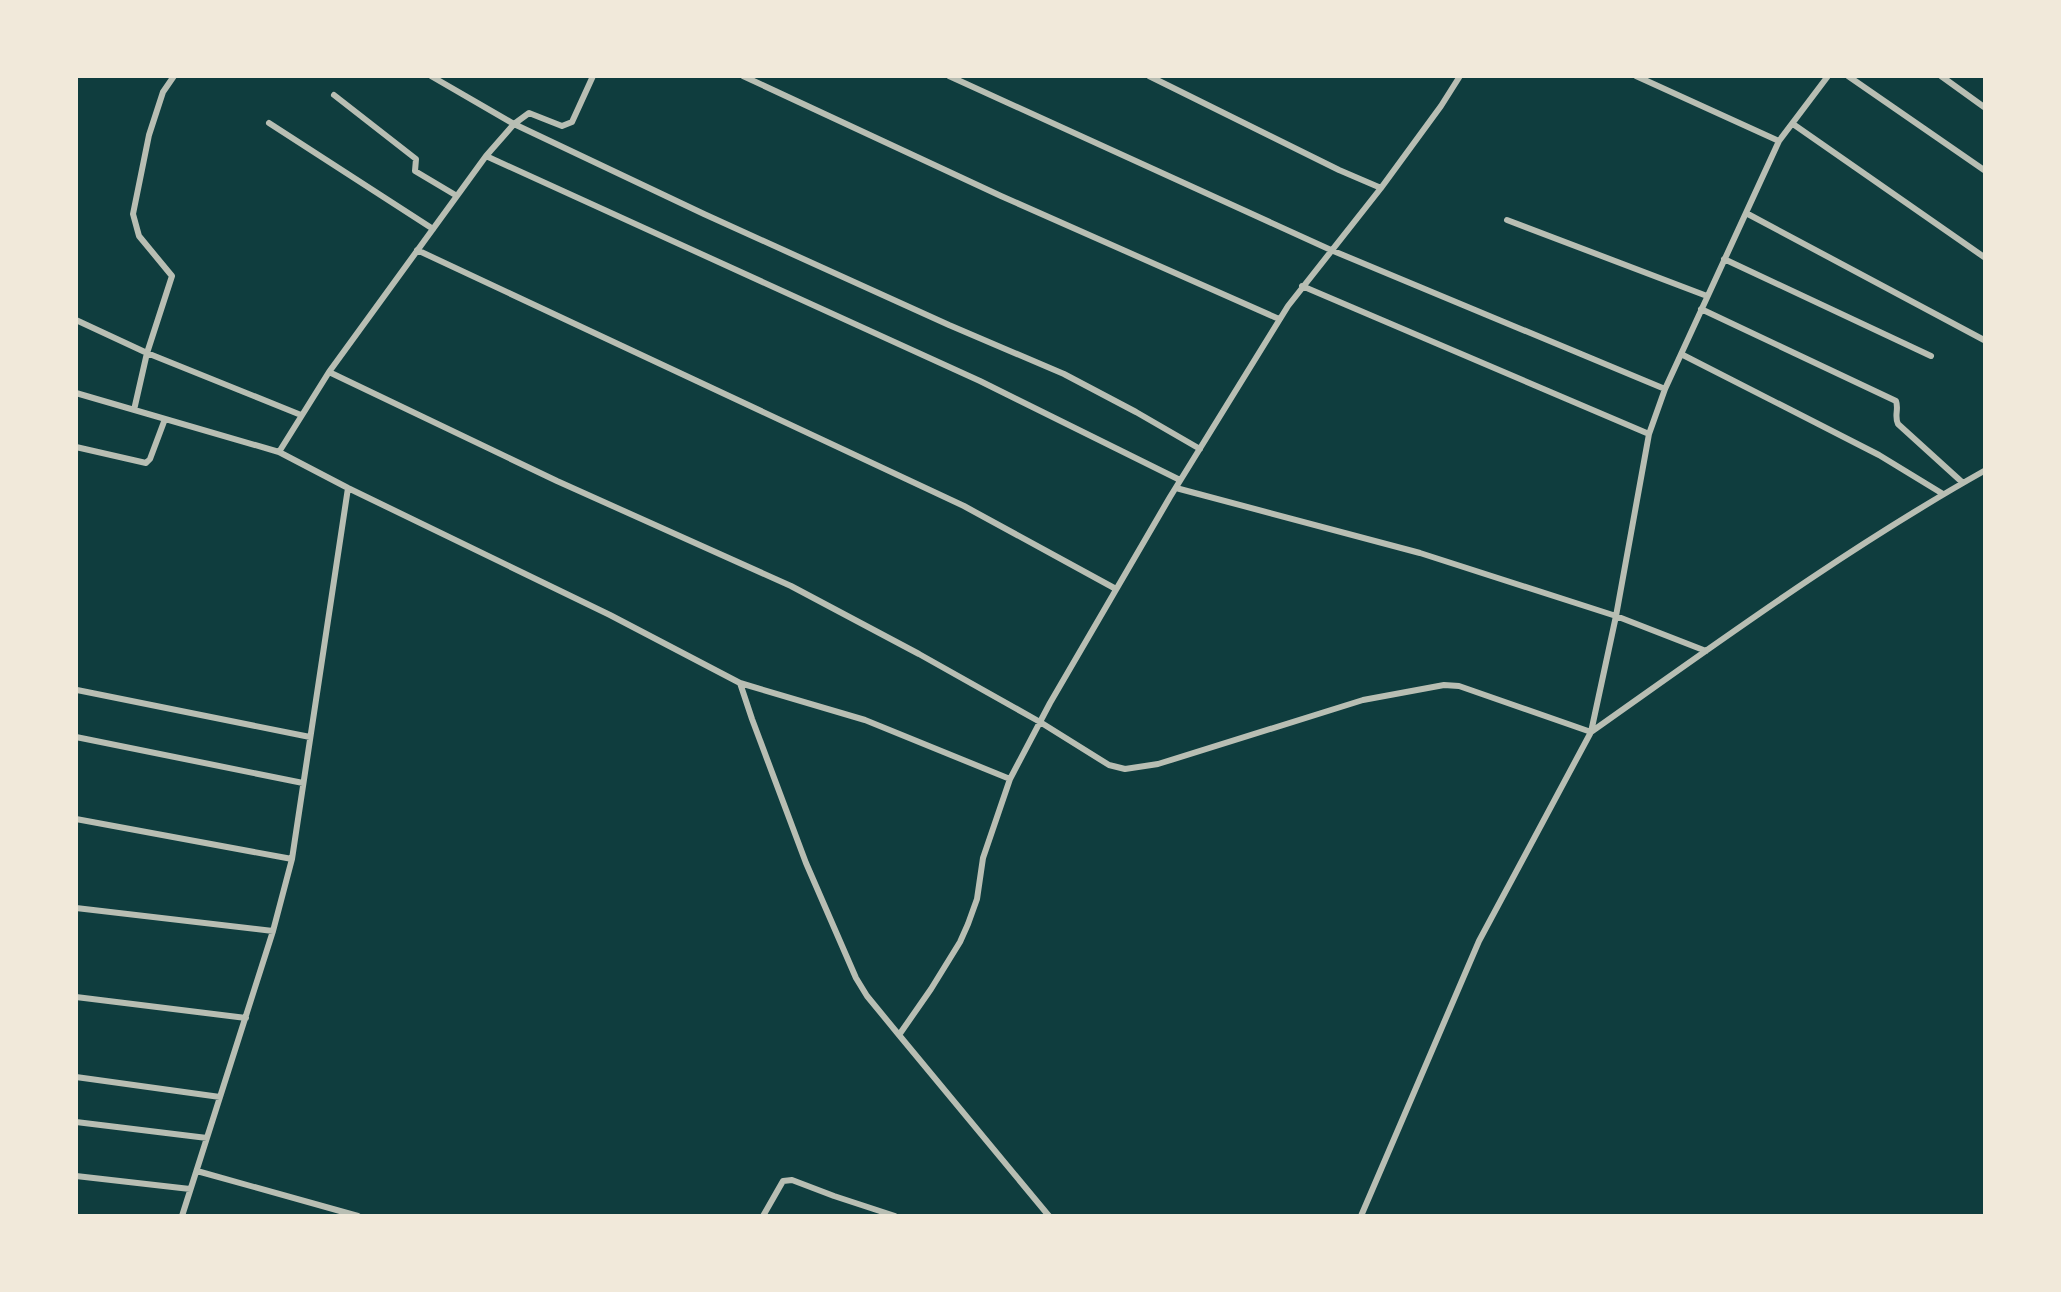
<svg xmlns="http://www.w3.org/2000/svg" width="2061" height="1292" font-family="Raleway,sans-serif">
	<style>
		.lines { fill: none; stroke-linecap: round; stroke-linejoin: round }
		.minor { stroke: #b8beb3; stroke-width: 6 }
	</style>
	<rect width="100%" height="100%" fill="#0f3d3e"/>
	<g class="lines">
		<path class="minor" d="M431,76l83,48 190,90 245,111 115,49 72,38 64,37
			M743,76l258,120 278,123
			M949,76l382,174 334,139
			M1149,76l190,94 42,18
			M1636,76l143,65
			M1848,76l136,94
			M1941,76l43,31
			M334,95l82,64 -1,12 42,25
			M269,123l164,106
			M1793,124l191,133
			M486,156l494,225 200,99
			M1746,213l238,127
			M1507,220l200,76
			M417,250l547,256 152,83
			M1724,259l207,97
			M1302,286l347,148
			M1701,309l195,92c3,8 -2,15 2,23l65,59
			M76,320l71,33 154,62
			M1681,354l198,101 64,39
			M329,372l228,109 234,105 128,68 121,68 69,43 16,4 33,-5 205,-64 81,-15 15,1 132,46c129,-91 256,-184 393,-261
			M76,393l203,59 69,36 262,127 130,68 12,36 54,144 50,115 11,18 32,39 150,181
			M134,410l13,-57 25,-77 -33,-40 -6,-22 16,-79 14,-43 11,-16
			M76,447l70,16 4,-4 15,-40
			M279,452l50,-80 157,-216 28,-32 15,-11 33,13 10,-4 21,-46
			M1176,488l244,65 196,63 90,35
			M740,683l125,37 145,59
			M77,690l233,47
			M76,737l227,46
			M76,819l216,40
			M76,908l197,23
			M76,997l170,21
			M899,1035l32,-46 29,-47 8,-18 9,-25 6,-41 27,-79 40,-76 120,-206 118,-191 93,-118 60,-82 19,-30
			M76,1077l144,20
			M76,1122l131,16
			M197,1171l161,45
			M76,1176l114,13
			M182,1216l91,-285 19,-72 56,-371
			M763,1216l20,-35 9,-1 42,16 61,20
			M1361,1216l118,-275 112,-209 25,-116 33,-182 16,-45 114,-248 49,-65"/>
	</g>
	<rect width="2061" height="1292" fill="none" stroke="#f1e9da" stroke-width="156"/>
</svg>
